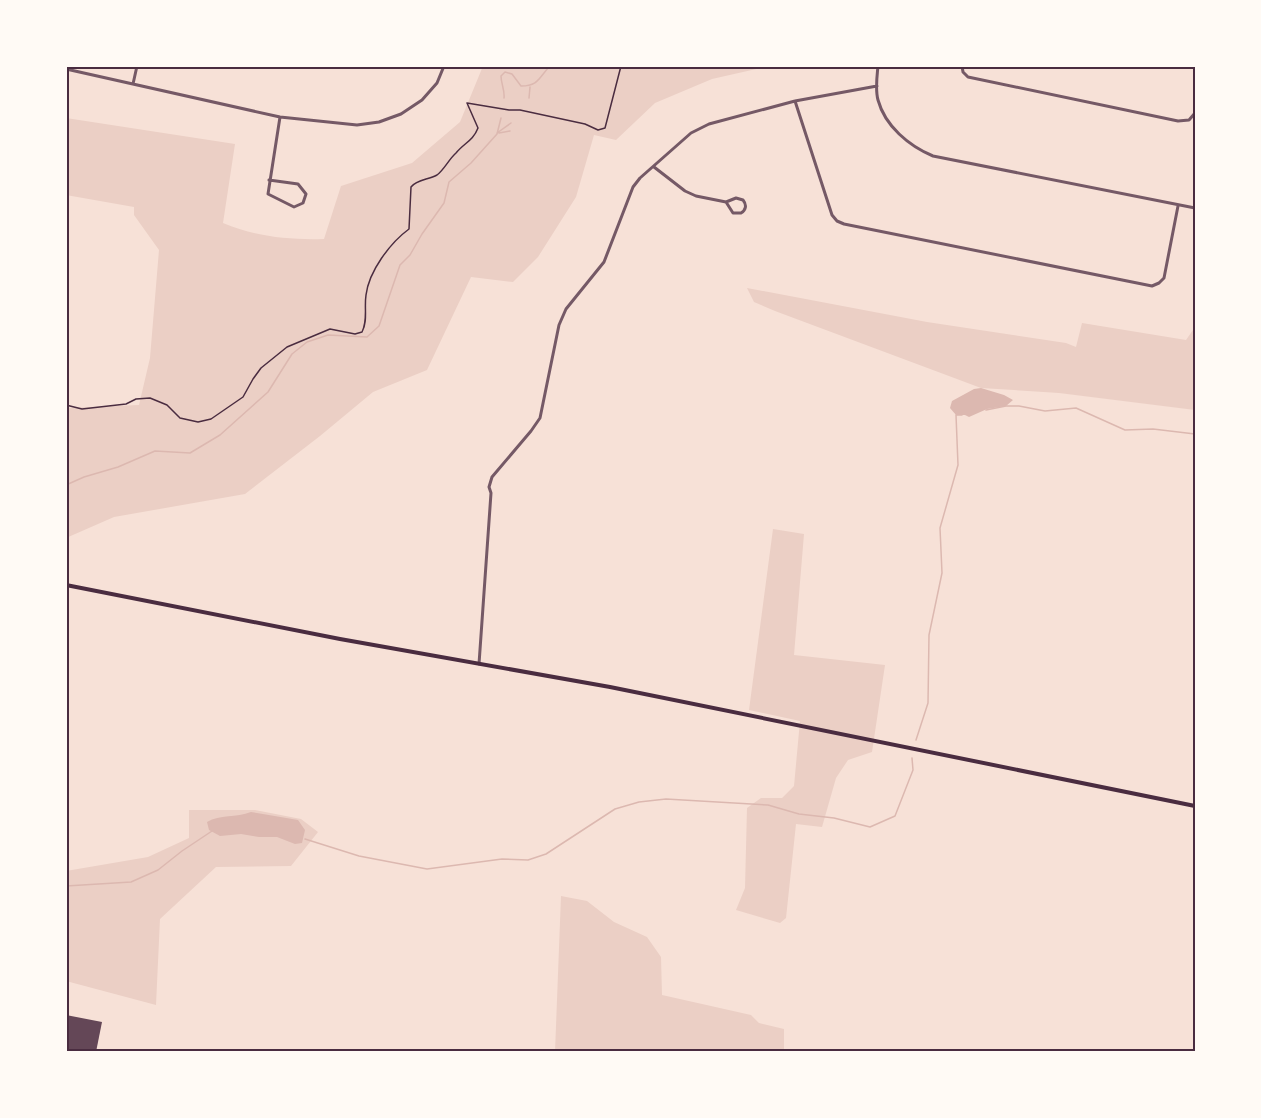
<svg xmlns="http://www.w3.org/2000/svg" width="1261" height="1118" font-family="Rubik,sans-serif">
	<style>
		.green { fill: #ebcfc5 }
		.water { fill: #dcb8b0 }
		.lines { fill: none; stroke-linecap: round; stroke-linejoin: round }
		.stream { stroke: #dcb8b0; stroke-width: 1.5 }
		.building { fill: #644757 }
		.path { stroke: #4a2c40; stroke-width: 1.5 }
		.minor { stroke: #755966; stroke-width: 3 }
		.secondary { stroke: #4a2c40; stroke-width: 4 }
		.neatline { fill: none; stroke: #4a2c40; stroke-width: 2 }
	</style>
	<rect width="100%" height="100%" fill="#f7e1d7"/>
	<path class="green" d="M483,66h286l-57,13 -57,24 -39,37 -22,-5 -18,62 -38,60 -25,25 -42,-5 -44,93 -54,22 -53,44 -75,58 -131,23 -48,21v-130l73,-3 11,-47 9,-108 -25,-35v-8l-68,-12v-77l169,26 -12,79c33,14 66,17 101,16l17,-53 71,-23 48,-41z
		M747,288l180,34 139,21 10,4 6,-24 104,17 9,-13v83l-136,-17 -78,-5 -206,-77 -21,-9z
		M773,529l31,5 -10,121 91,10 -13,87 -24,8 -12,18 -14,49 -26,-3 -10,94 -6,5 -44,-13 9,-22 2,-80 14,-10h21l12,-12 6,-65 -51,-11z
		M189,810h66l46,9 17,13 -27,34 -75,1 -56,52 -4,86 -90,-24v-110l82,-14 41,-19z
		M561,896l26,5 27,21 33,15 14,20 1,38 89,20 8,8 25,6v23h-229z"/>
	<path class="water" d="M981,388l23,7 9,5 -7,6 -19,3 -18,8 -4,-2h-9l-6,-7 2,-7 22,-12z
		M251,812l47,8 7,10 -3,13 -7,1 -18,-7h-18l-18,-3 -21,2 -11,-6 -2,-8c13,-8 29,-4 44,-10z"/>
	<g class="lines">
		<path class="stream" d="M504,98c1,-8 -3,-14 -3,-22l4,-4 7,2 9,12c18,0 18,-9 29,-20
			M529,98l1,-11
			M497,133l14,-10
			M499,133l11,-2
			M986,410l20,-4h13l26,5 31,-3 49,22 28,-1 42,5
			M66,485l18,-8 34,-10 37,-16 35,2 30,-18 48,-43 24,-38 15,-12 21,-7 39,2 12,-11 21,-61 10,-10 12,-21 22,-31 5,-21 22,-19 26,-29 4,-16
			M916,740l12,-37 1,-68 13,-62 -2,-45 18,-63 -2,-50h6
			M305,839l54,17 68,13 75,-10 26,1 18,-6 69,-45 24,-7 27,-3 102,6 31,9 35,4 36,9 25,-11 18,-46 -1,-12
			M66,886l65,-4 27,-12 24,-19 30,-20"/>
	</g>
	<path class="building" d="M66,1015l36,7 -6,30h-30z"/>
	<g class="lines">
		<path class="path" d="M66,405l16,4 44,-5 10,-5 14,-1 17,7 13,13 18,4 13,-3 32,-22 10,-18 8,-11 26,-21 43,-18 25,5 7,-2c6,-11 2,-24 4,-37 3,-24 24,-52 43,-66l2,-42c6,-8 17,-7 26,-12 7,-5 12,-16 19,-22 8,-10 17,-12 22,-25l-11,-25 42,7h11l65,14 13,6 7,-2 16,-62"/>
		<path class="minor" d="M878,66c-1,11 -3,23 0,34 7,26 31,46 55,56l262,52
			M962,66l1,6 5,5 210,44 11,-1 6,-7
			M66,69l214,48 77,8 22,-3 22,-8 21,-14 15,-17 7,-17
			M133,84l4,-18
			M795,101l37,114 5,6 7,3 308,62 7,-3 5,-5 14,-72
			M654,167l31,24 11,5 30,6
			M269,180l29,4 8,10 -3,9 -9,4 -26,-13 12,-77
			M736,198l7,2c4,5 3,10 -2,13h-8l-7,-11z
			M479,664l12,-171 -2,-6 3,-10 39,-46 9,-13 19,-93 7,-16 38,-47 29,-75 7,-9 51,-45 18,-9 86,-23 82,-15"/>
		<path class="secondary" d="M66,585l274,54 270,48 585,119"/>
	</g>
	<rect width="1261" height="1118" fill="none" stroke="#fffaf5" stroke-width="135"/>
	<rect x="68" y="68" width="1126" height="982" class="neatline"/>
</svg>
